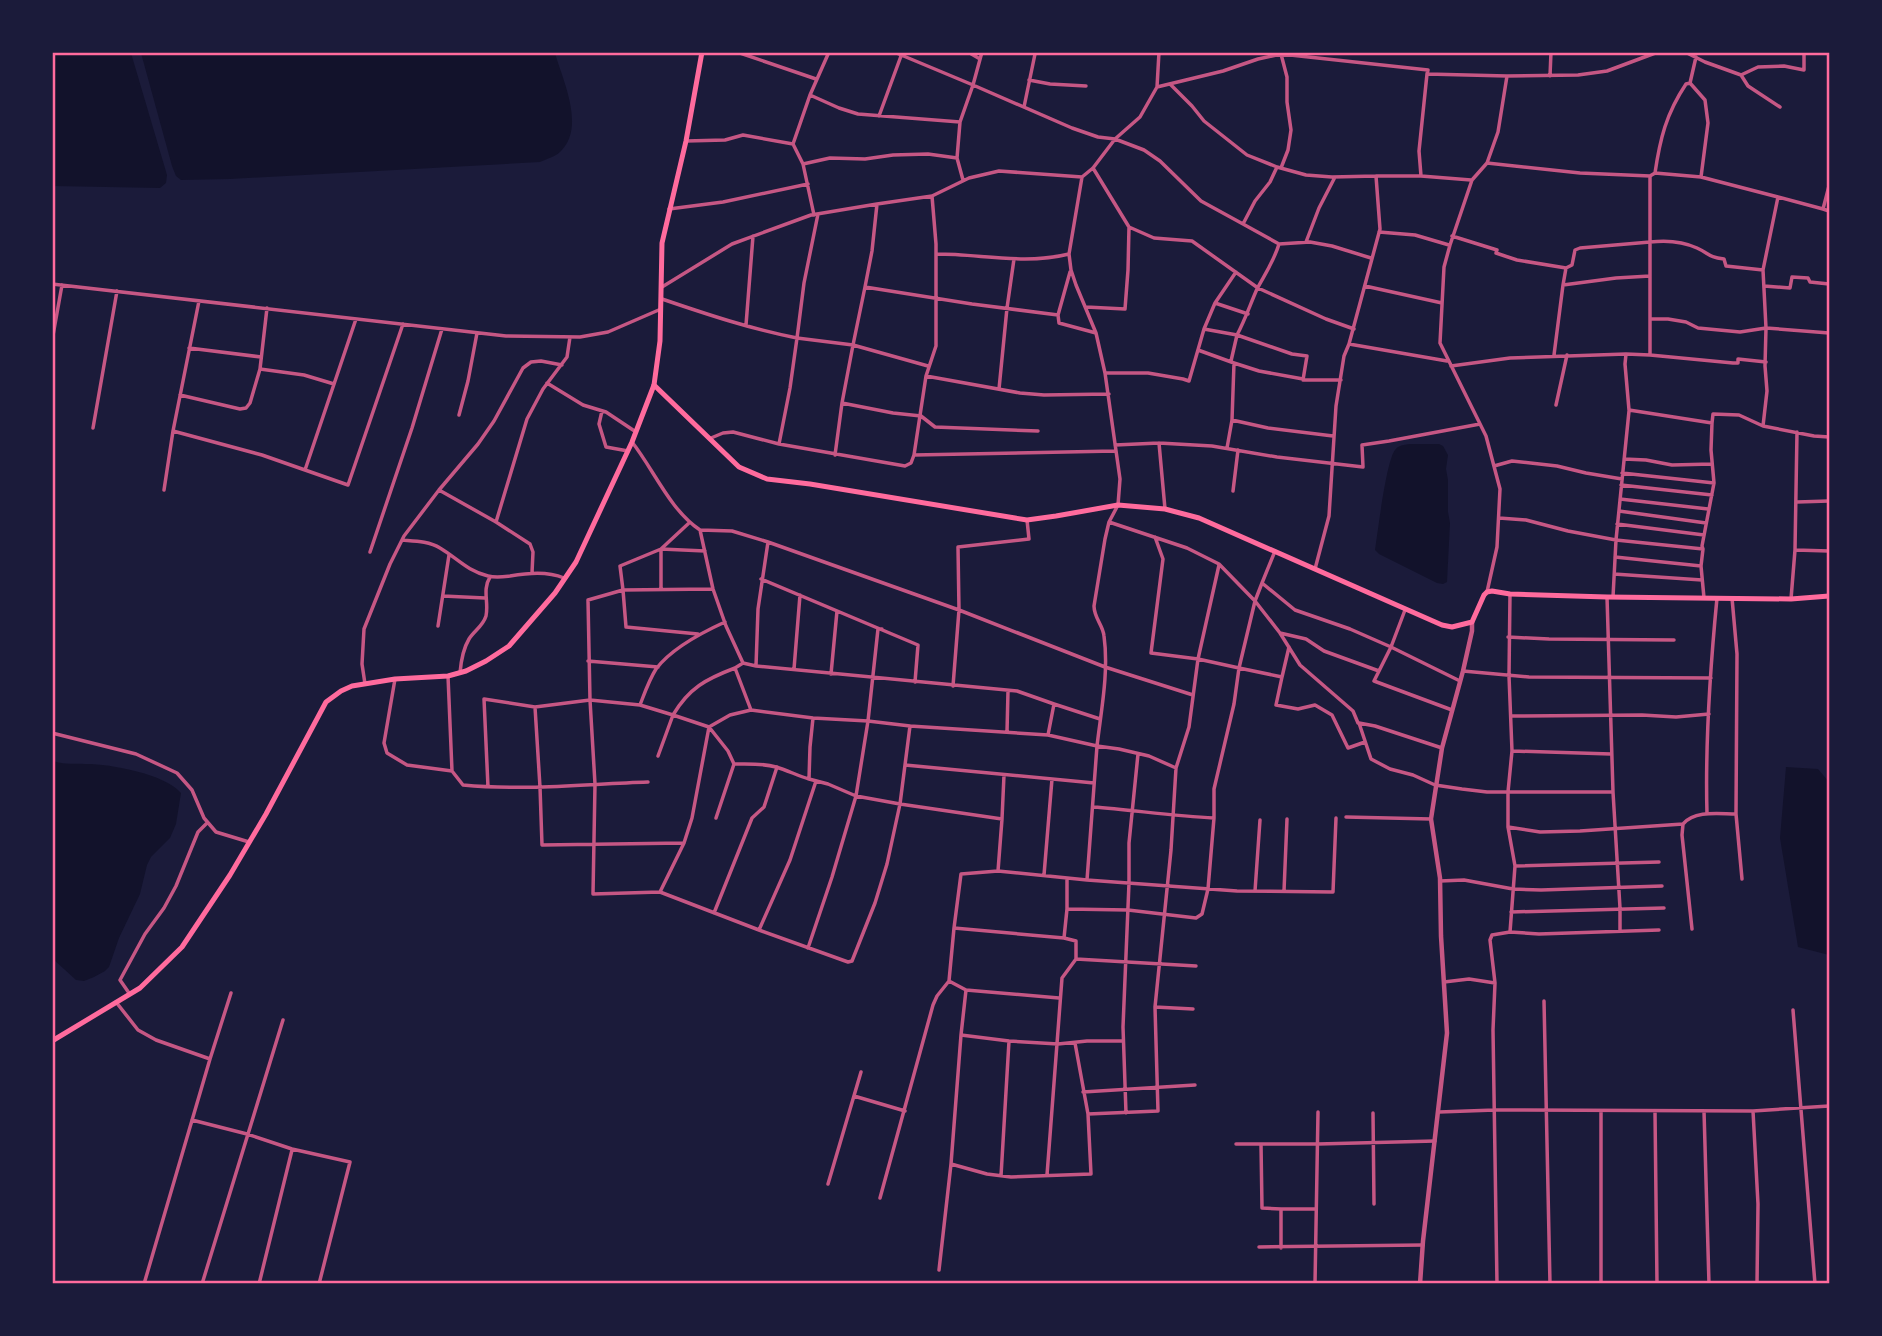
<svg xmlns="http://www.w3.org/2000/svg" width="1882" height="1336" font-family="Roboto,sans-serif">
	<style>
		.water { fill: #12122b }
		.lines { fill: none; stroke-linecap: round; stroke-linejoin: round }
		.minor { stroke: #c65784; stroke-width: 3.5 }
		.tertiary { stroke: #c65784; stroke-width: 4.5 }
		.secondary { stroke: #ff6b9d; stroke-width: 5 }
		.primary { stroke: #ff6b9d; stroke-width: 5 }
		.neatline { fill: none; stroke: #ff6b9d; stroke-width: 2.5 }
	</style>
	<rect width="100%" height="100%" fill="#1b1b3a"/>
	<path class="water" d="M53,52l78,1 36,122 -1,8 -6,5 -107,-2z
		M141,53h414c8,28 31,75 5,99 -5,5 -14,7 -20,10l-310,17 -49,1 -5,-4 -4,-10z
		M1410,444h29l4,2 5,9 -2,14 2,11v32l2,11 -3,59 -4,2 -6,-1 -58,-29 -4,-4c3,-19 11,-88 20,-100 4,-5 8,-5 15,-6z
		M53,761c11,4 21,2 33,3 25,0 79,10 95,29l-5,31 -6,14 -19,19 -4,8 -7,29 -21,44 -10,29 -4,4 -11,6 -10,4 -8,-1 -23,-21z
		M1786,767l32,2 11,13v173l-31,-8 -18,-109z"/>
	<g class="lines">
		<path class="minor" d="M737,52l79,27
			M894,52l79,33 -13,37 -3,36 6,22
			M968,52l12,7
			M982,52l-9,33 99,43 26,9 17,2 29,11 16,11 41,40 42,23 12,-23 15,-19 7,-15 29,8 26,2 44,-1
			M1685,52l20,10 36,13 7,11 32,21
			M1741,75l17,-8 26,-1 20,4v-18
			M1550,76l1,-24
			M1029,80l21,4 36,2
			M1690,83l6,-26
			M1170,84l22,22 12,15 43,34 30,12
			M1157,87l66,-16 35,-12 23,-5 147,16 -1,4
			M810,95l19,-43
			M1024,107l11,-53
			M879,116l22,-60
			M686,141l39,-1 18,-5 50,9
			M803,164l-10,-20 17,-49 29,13 19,6 102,8
			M1093,168l36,59 25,11 38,3 66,47 68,31 28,10
			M1281,168l7,-18 3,-20 -4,-28v-25l-6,-23
			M1655,173c5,-34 11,-59 31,-89l4,-1 15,17 3,23 -7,54
			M1650,176l-70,-3 -93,-10 11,-31 9,-56 71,-1 29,-4 51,-19
			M1471,180l-50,-4 -2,-25 8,-77 80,2
			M1829,186l-6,23 6,2
			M932,196l-55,8 -5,47 -7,36 107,17 86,11
			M669,209l54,-7 85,-18
			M814,215l-11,-51 27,-6 35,1 28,-4 35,-1 29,4
			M1243,224l36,20 31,-2 22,4 39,12
			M1379,232l36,3 34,10
			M1452,236l45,14 -1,3 21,7 49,8 6,-3 3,-15 5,-2 70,-6v-66l5,-3 46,4 77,20
			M1306,242l13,-34 16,-31
			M1279,244c-5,17 -14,30 -22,45 -7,16 -12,31 -20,46l55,19 15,2 -4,24h38
			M937,254c44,0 88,11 132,0
			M1566,268l-3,17 53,-7 34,-2
			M1763,270l-37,-4 -2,-7c-16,-2 -14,-5 -27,-11 -15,-7 -30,-8 -47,-6v113l-24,-1 -1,10 4,46 83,13 1,-9 26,1 24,11 51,10 15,1
			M1070,272l-12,43 1,8 37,10
			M52,284l454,52 74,1 28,-5 53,-23
			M1365,286l77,17
			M1764,286l26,2 2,-11 16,1 2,4 19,2
			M662,287l70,-43 79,-29 66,-11
			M865,287l-12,58 75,21
			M662,299c44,15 89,30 135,39l7,-55 14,-69
			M1215,303l33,11
			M1086,307l39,2 3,-39 1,-43
			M267,308l-7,61 44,6 30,9
			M1650,319h18l18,3 12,6 42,4 26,-4 -3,-58 15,-73 45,12
			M746,325l7,-89
			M52,341l10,-56
			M1349,344l98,17
			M189,348l72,9
			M1198,350l36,13 -2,57 -5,28
			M1554,355l9,-70
			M1650,355l83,8h5v-4l28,3
			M1231,361l6,-26 -33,-6 11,-26 21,-31
			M1234,363l25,8 44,8
			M1451,366l59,-8 116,-4
			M1105,373h43l35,6 6,2 15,-52
			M926,376l10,-30v-102l-4,-48 37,-18 30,-7 83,6
			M547,383l36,22 23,7 30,20
			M999,389l8,-81 7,-49
			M1109,394l-65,1 -24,-2 -94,-17 -12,79 201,-4
			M180,395l60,14 6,-1 4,-5 10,-34
			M1556,405l11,-50
			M602,411l-3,13 7,23 22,4
			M459,415l9,-34 9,-48
			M1232,420l36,8 65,8
			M1763,426l4,-35 -2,-25 1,-38 63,5
			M93,428l24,-137
			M173,431l89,24 86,30 55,-161
			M711,438l12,-5 10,-1 46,12 126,22 6,-3 3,-8
			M632,442c22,28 38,68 68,88
			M1159,443l6,66
			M779,444l11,-56 7,-50 56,7 -11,58 51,10 28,3 14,11 103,4
			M1115,445l44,-2 53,3 65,11 86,10 -1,-22 27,-4 91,-17
			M835,455l7,-52
			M1624,459l22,1 26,5 40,-1
			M1494,466l18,-5 45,5 29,7 36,6
			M305,470l51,-151
			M1622,473l92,10
			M1621,485l91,10
			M164,490l9,-59 26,-130
			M439,490l57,32 34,22 3,8 -1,21
			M1233,491l5,-41
			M1620,499l88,10
			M1797,502l32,-1
			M1619,511l87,12
			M1499,518l27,2 42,11 48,9 87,9 -1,-3 12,-63 -3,-33 1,-27
			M1027,520l2,19 -71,8 1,63 146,57 88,28
			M496,522l31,-103 16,-30 24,-32 3,-20
			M1109,522l78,26 32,16 36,37 -16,67 43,9 -6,28 22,4 17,-4 17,10 16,33 17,-6
			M689,523l-28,26 -41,17 3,24 90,-1
			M1617,524l87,11
			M402,540c12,1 27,1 38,8 17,10 27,23 48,28 8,2 14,1 22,0 18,-3 37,-5 54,2
			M1795,550l34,1
			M370,552l42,-124 30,-99
			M1615,557l86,9 3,32
			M1701,566l2,-17
			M1315,569l14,-53 7,-110 8,-50 5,-12 31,-115 -4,-53h45
			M1614,574l88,6
			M761,579l157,66 -3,37
			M1262,583l13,-32
			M661,589v-40l44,2
			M1487,592l10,-45 3,-58 -14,-53 -46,-93 4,-76 6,-22 22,-65 15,-17
			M1510,594l-1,82 3,75 -4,41v35l7,39 -5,66 29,2 120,-4
			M443,596l42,2
			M1607,597l6,195 7,116v23
			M1613,597l3,-57 13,-129
			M1791,599l4,-49 2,-118
			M1405,610l-14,37 69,34
			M438,626l11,-71
			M1280,633l20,32 53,46 5,12
			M1508,637l41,2 125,1
			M588,661l70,6
			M743,663l-17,-37 -13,-37 -13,-59 32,1 36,11
			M756,666l2,-57 10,-67 191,68 -6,76
			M794,669l6,-74
			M1379,671l-55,-20 -18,-12 -26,-6 -25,-32 7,-18 33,27 55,19 41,18 -17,34 78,29
			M1463,671l66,6 182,1
			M460,673c1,-12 3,-24 9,-34 5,-8 14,-13 17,-23 3,-14 -4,-26 4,-39
			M831,674l6,-63
			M448,676l4,95 11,14c62,6 123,-1 185,-3
			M1282,677l7,-30
			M395,679l-11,64 3,10 20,12 45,6
			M365,684l-3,-20 2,-35 26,-65 14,-28 35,-46 39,-46 16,-23 29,-53 8,-6 10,-1 21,4
			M640,705l-50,-5 -2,-100 35,-10 3,37 72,7
			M535,707l5,80 2,58 142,-2
			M751,710l-16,-42 8,-5 13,3 261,25 37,13
			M1511,716l131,-1 34,2 33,-3
			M910,726l-5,39 189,18
			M1007,732l1,-41
			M52,733l84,21 41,19 15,17 12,28 12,14 33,10
			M1048,735l6,-31 46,15
			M1442,748l-67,-22 -16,-3 12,36 19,10 23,6 22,10 27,4 25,3h126
			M1512,751l99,3
			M658,756l15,-41 -33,-10c5,-13 9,-25 16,-36 15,-20 47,-37 69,-47
			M734,764c14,0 28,-1 42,3 11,3 22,9 33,12
			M905,765l-5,39 102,15 2,-44
			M1176,768l-27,-12 -30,-7 -22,-3 -10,134 150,11 96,1 3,-74
			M488,787l-4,-88 51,8 55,-7 5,84 -2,110 67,-2 24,-49 8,-25 17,-91 21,-12 21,-5 62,8 55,3 10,-92h4
			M1707,814c-2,-71 3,-144 10,-216
			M1736,814l6,65
			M1346,817l85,2
			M716,818l18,-54 -6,-13 -19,-24 -36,-12c16,-27 33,-36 62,-47
			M1214,818v-29l20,-85 5,-36 -41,-9 21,-94
			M1002,819l-4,52 89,9
			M1508,827l32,5 40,-1 103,-7
			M1515,866l144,-4
			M998,871l-37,3 -7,54 110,10
			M1044,875l8,-96
			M1067,878v31l61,1 68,8 6,-4 6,-25 6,-71c-41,-2 -81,-8 -121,-11
			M1440,881l24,-1 49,9 28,1 121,-4
			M1255,891l5,-71
			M1284,891l3,-72
			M660,892l99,38 89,32 4,-1 23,-58 12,-39 13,-60 -44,-8 -28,-12 -19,-5 1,-32 3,-29
			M1067,909l-3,29 12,3v18l120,7
			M1511,912l153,-4
			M714,913l38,-95 12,-11 13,-40
			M954,928l-5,53 17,9 -5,45 -10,129 36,10 24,3 80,-3 -3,-60 -13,-71
			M1692,929l-10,-94 1,-11c12,-14 36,-10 53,-10l1,-160 -5,-56
			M759,930l31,-70 26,-79
			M808,948l24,-71 24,-81 12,-75 42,5 138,9 49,11c4,-35 12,-74 7,-110 -1,-11 -10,-18 -10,-30l11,-67 4,-17 9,-17 2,-26 -15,-106 -9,-40 -20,-48 -5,-15 -2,-16 13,-77 11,-9 22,-29 25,-22 17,-30 2,-35
			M1444,982l25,-3 26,4 -5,-43 2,-5 18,-3
			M1495,983l-2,47 4,254
			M966,990l93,8
			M129,993l-9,-13 25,-46 19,-26 12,-22 22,-54 9,-9
			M1544,1001l6,283
			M116,1002l22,28 18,10 54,19
			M1155,1007l38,2
			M1793,1010l22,274
			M961,1035l48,6 49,3 29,-3h36
			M1083,1092l112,-7
			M854,1096l51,15
			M1601,1111v173
			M1704,1111l5,173
			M1753,1111l5,93 -1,80
			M1439,1112l56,-2 258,1 76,-5
			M1655,1112l2,172
			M1126,1113l-3,-86 6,-144v-40l9,-89
			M1373,1113l1,91
			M1088,1114l70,-3 -3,-104 16,-157 5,-82 13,-41 9,-68 -47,-6 12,-94 -8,-22
			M192,1120l55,14 45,15 58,13 -31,122
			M1236,1144h82l117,-3
			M1261,1144l1,64 19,1
			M1047,1175l15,-197 14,-19
			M1001,1176l8,-135
			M828,1184l33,-112
			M880,1198l53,-193 4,-9 12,-15
			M1259,1247l164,-2
			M1281,1248v-39h34
			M939,1270l12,-106
			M144,1284l66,-225 21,-66
			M202,1284l81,-264
			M259,1284l33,-134
			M1315,1284l3,-172"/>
		<path class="tertiary" d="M1420,1284l3,-43 24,-208 -6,-97 -1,-58 -9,-59 11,-71 21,-77 9,-40v-9"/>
		<path class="secondary" d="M702,52l-16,89 -24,102 -2,98 -6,44 85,82 28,12 43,5 205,34 12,2 29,-4 62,-11 47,4 34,9 243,107 10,2 20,-5 12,-27 3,-3 5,-1 18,3 97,3 184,2 38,-3"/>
		<path class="primary" d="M52,1041l88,-53 42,-41 48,-72 36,-61 60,-112 15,-11 11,-5 43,-7 53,-3 18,-5 20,-10 23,-15 46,-53 21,-31 56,-120 22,-57"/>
	</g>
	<rect width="1882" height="1336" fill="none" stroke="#1b1b3a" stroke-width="108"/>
	<rect x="54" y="54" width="1774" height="1228" class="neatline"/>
</svg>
